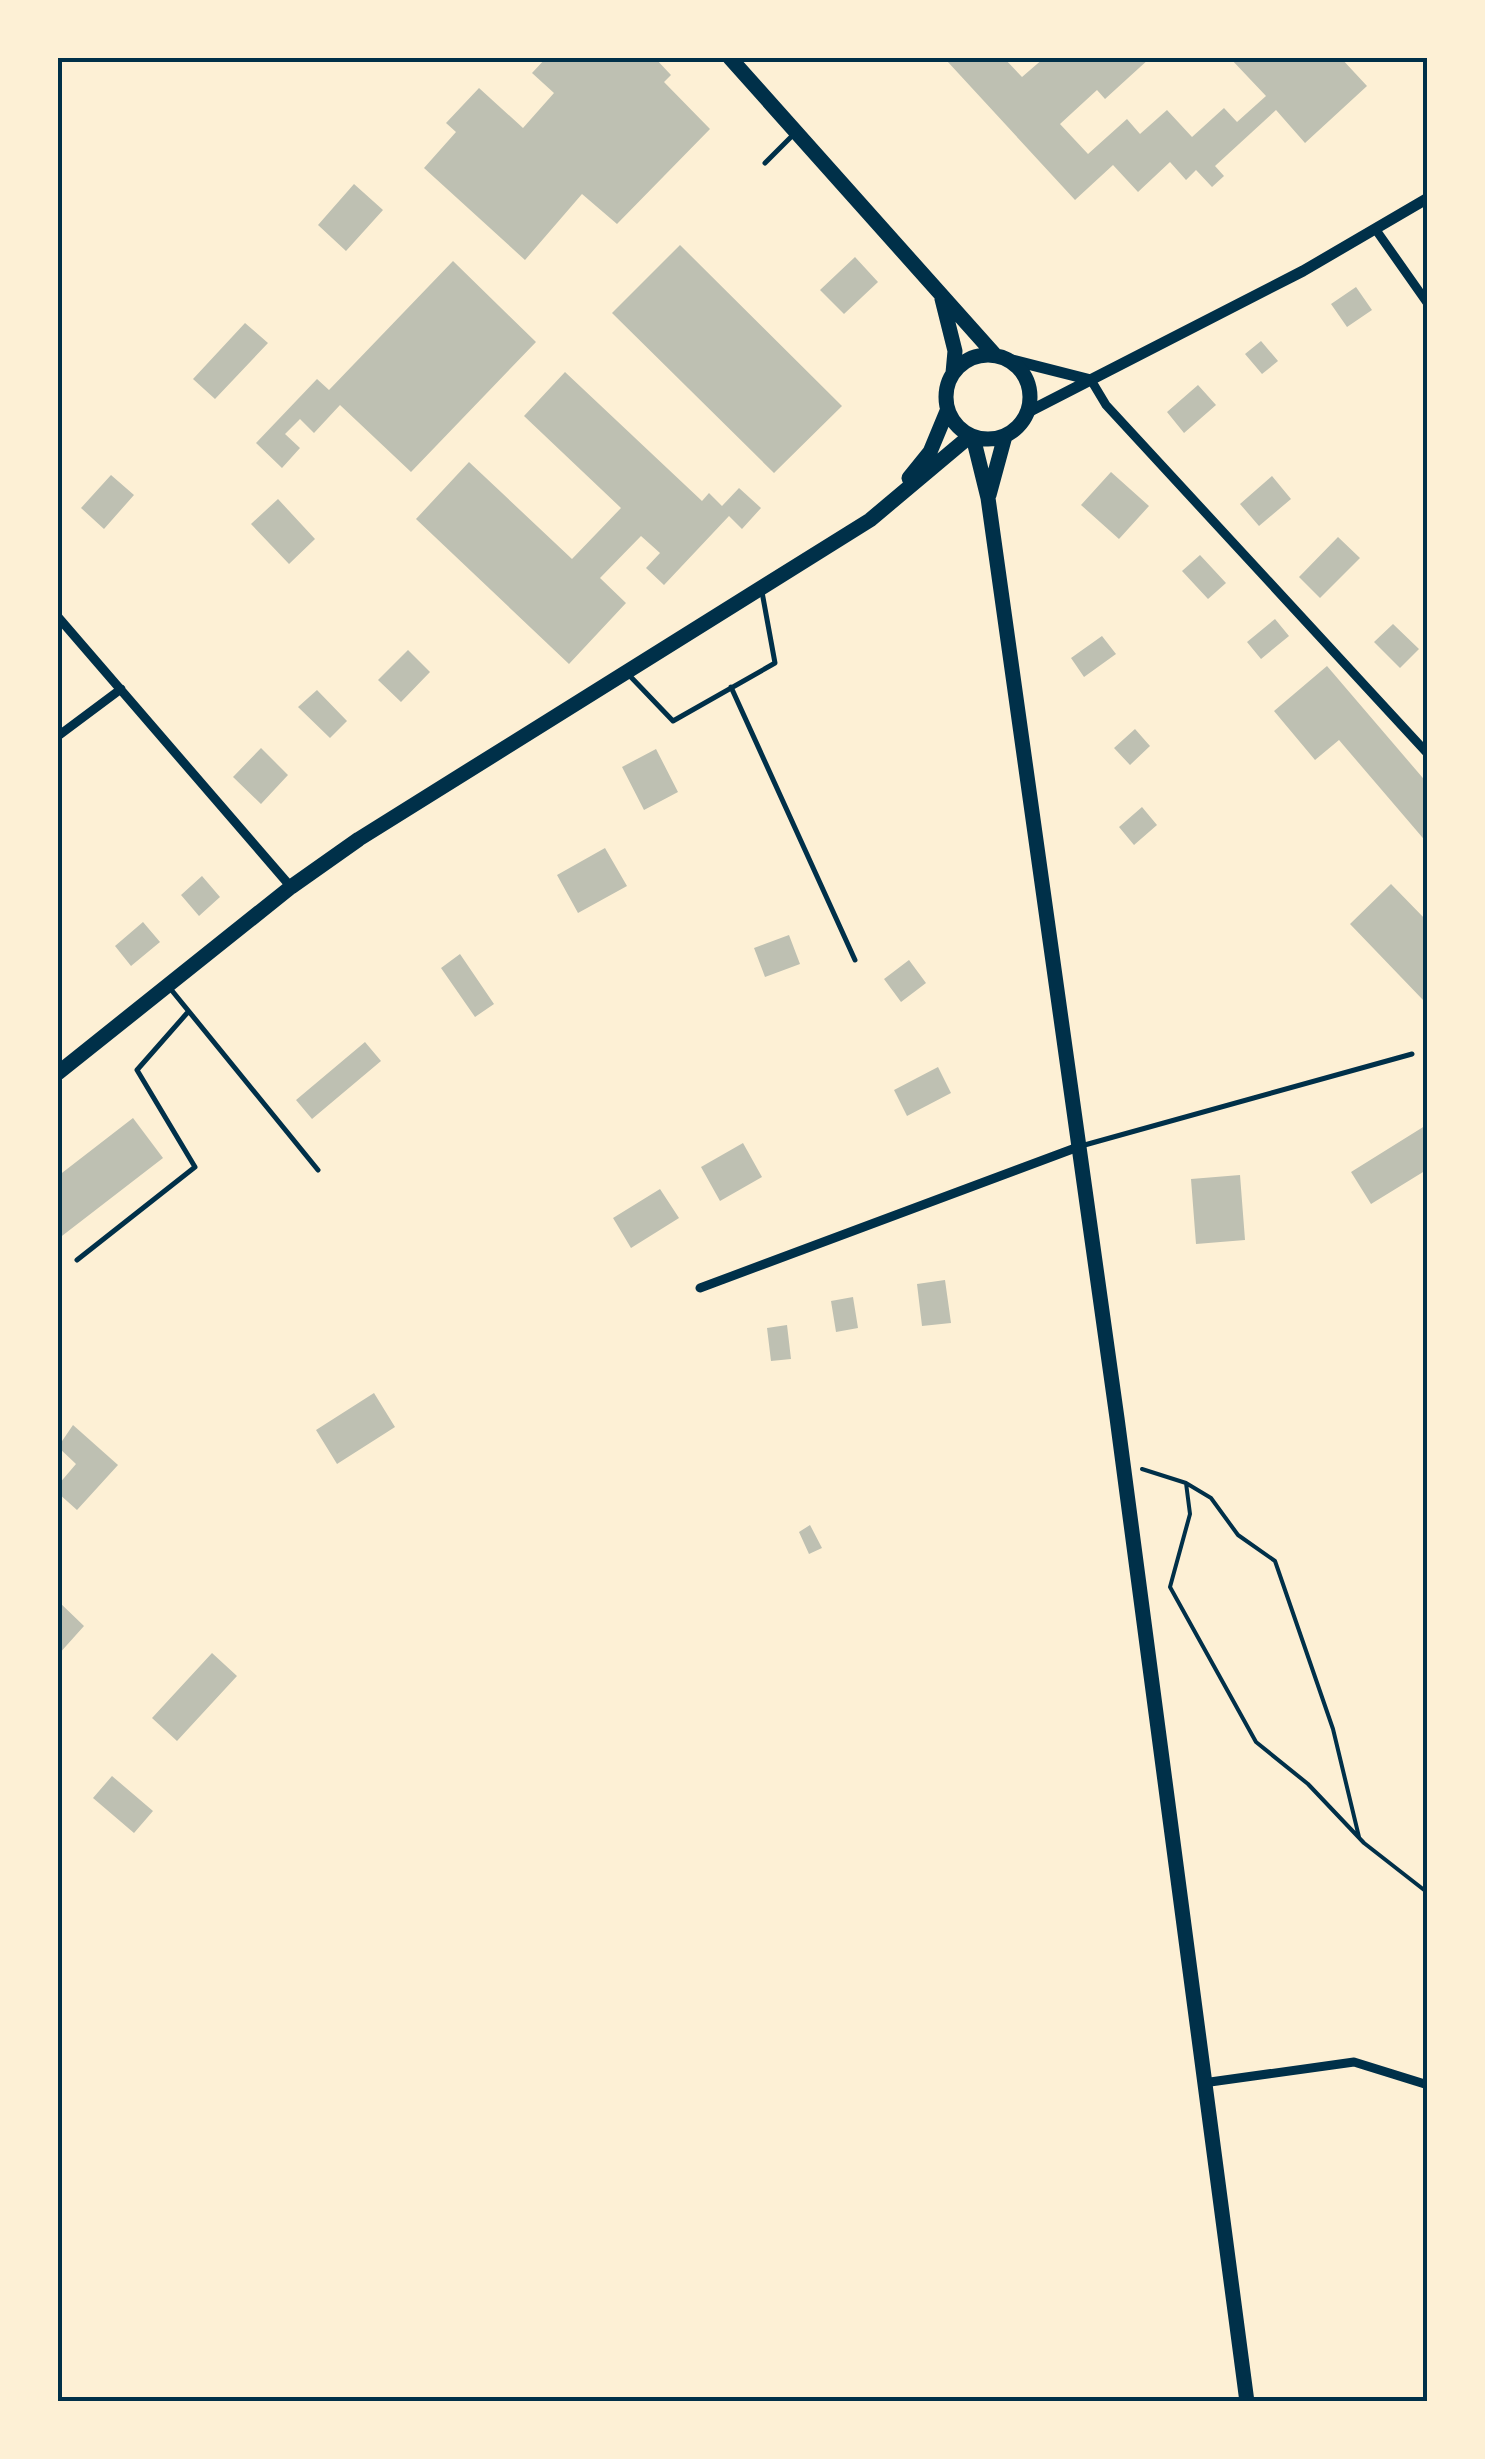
<svg xmlns="http://www.w3.org/2000/svg" width="1485" height="2459" font-family="'PT Sans Narrow',sans-serif">
	<style>
		.building { fill: #bec0b2 }
		.lines { fill: none; stroke-linecap: round; stroke-linejoin: round }
		.path { stroke: #003049; stroke-width: 4 }
		.service { stroke: #003049; stroke-width: 5 }
		.minor { stroke: #003049; stroke-width: 9 }
		.tertiary { stroke: #003049; stroke-width: 11 }
		.primary { stroke: #003049; stroke-width: 15 }
		.neatline { fill: none; stroke: #003049; stroke-width: 4 }
	</style>
	<rect width="100%" height="100%" fill="#fdf0d5"/>
	<path class="building" d="M546,58h109l16,17 -7,7 46,47 -93,95 -35,-30 -57,66 -101,-92 32,-36 -10,-9 33,-35 44,40 31,-35 -22,-20z
		M951,58h53l18,19 22,-19h106l-45,41 -8,-9 -37,34 28,30 39,-35 13,15 27,-24 25,27 32,-29 13,14 29,-26 -36,-38h111l26,28 -62,57 -29,-33 -61,56 9,10 -12,11 -16,-17 -10,10 -16,-18 -32,30 -25,-27 -38,35 -128,-139z
		M354,184l29,26 -37,41 -28,-26z
		M680,245l162,161 -68,67 -162,-160z
		M855,257l23,25 -34,32 -24,-24z
		M453,261l83,81 -125,130 -71,-67 -26,28 -14,-14 -15,15 15,14 -18,20 -26,-25 61,-64 12,11z
		M1356,287l16,23 -25,17 -16,-23z
		M245,323l23,20 -53,56 -22,-20z
		M1261,341l17,20 -16,13 -17,-20z
		M565,372l137,129 7,-8 13,13 17,-18 22,20 -19,21 -13,-13 -65,69 -18,-17 14,-15 -19,-17 -41,42 26,25 -57,61 -153,-145 53,-57 103,97 49,-51 -97,-92z
		M1198,385l18,20 -32,28 -17,-21z
		M1111,472l38,34 -30,33 -38,-34z
		M111,475l23,20 -30,34 -23,-21z
		M1272,476l19,23 -32,27 -19,-22z
		M278,499l37,40 -26,25 -38,-40z
		M1338,537l22,21 -40,40 -21,-21z
		M1200,555l26,28 -18,16 -26,-28z
		M1275,619l14,17 -28,23 -14,-17z
		M1393,624l26,25 -19,19 -26,-26z
		M1102,636l14,18 -32,23 -13,-19z
		M408,650l22,22 -29,30 -23,-22z
		M1327,666l101,118v60l-89,-104 -24,20 -41,-49z
		M317,690l30,31 -17,17 -32,-31z
		M1135,729l15,17 -20,19 -16,-17z
		M261,748l27,27 -27,29 -28,-27z
		M656,749l22,43 -34,18 -22,-43z
		M1142,807l15,18 -23,20 -15,-18z
		M605,848l22,38 -49,27 -21,-38z
		M202,876l18,21 -21,19 -18,-21z
		M1391,884l37,38v75l-4,4 -74,-77z
		M143,922l17,20 -29,24 -16,-20z
		M789,935l11,29 -35,13 -11,-29z
		M460,954l34,50 -19,13 -34,-49z
		M909,960l17,23 -25,19 -17,-23z
		M365,1042l16,19 -69,58 -16,-19z
		M938,1067l13,26 -44,23 -13,-26z
		M133,1118l30,40 -105,81v-63z
		M1428,1124v45l-57,35 -20,-32z
		M743,1143l19,34 -42,24 -19,-34z
		M1240,1175l5,65 -49,4 -5,-65z
		M660,1189l19,29 -48,30 -18,-30z
		M945,1280l6,43 -29,3 -5,-42z
		M853,1297l5,31 -22,4 -5,-31z
		M787,1325l4,34 -20,2 -4,-33z
		M374,1393l21,34 -58,37 -21,-34z
		M73,1425l45,40 -41,45 -19,-17v-8l18,-21 -18,-17z
		M810,1525l12,23 -13,6 -10,-22z
		M58,1601l26,25 -26,29z
		M212,1653l25,23 -60,65 -25,-23z
		M112,1776l41,35 -19,22 -41,-35z"/>
	<g class="lines">
		<path class="path" d="M1142,1469l44,14 4,31 -20,73 86,155 52,42 56,59 64,50
			M1186,1483l25,15 27,37 37,26 58,168 26,108"/>
		<path class="service" d="M765,163l30,-30
			M628,674l45,47 102,-58 -13,-71
			M731,687l124,273
			M169,987l149,183
			M1081,1146l331,-92
			M77,1260l118,-93 -58,-97 51,-58"/>
		<path class="minor" d="M1376,230l52,74
			M1091,380l15,25 322,349
			M58,617l233,270
			M58,736l63,-47
			M700,1288l378,-141
			M1203,2083l151,-21 74,23"/>
		<path class="tertiary" d="M1004,358l87,22
			M1028,412l275,-141 125,-73"/>
		<path class="primary" d="M730,58l265,297
			M942,299l13,52 -2,22
			M946 397a42 42 0 1 1 84 0a42 42 0 1 1-84 0Z
			M973,437l15,61 129,920 130,984
			M909,478l21,-26 17,-41
			M989,495l16,-59
			M58,1073l233,-186 68,-48 511,-319 100,-84"/>
	</g>
	<rect width="1485" height="2459" fill="none" stroke="#fdf0d5" stroke-width="120"/>
	<rect x="60" y="60" width="1365" height="2339" class="neatline"/>
</svg>
